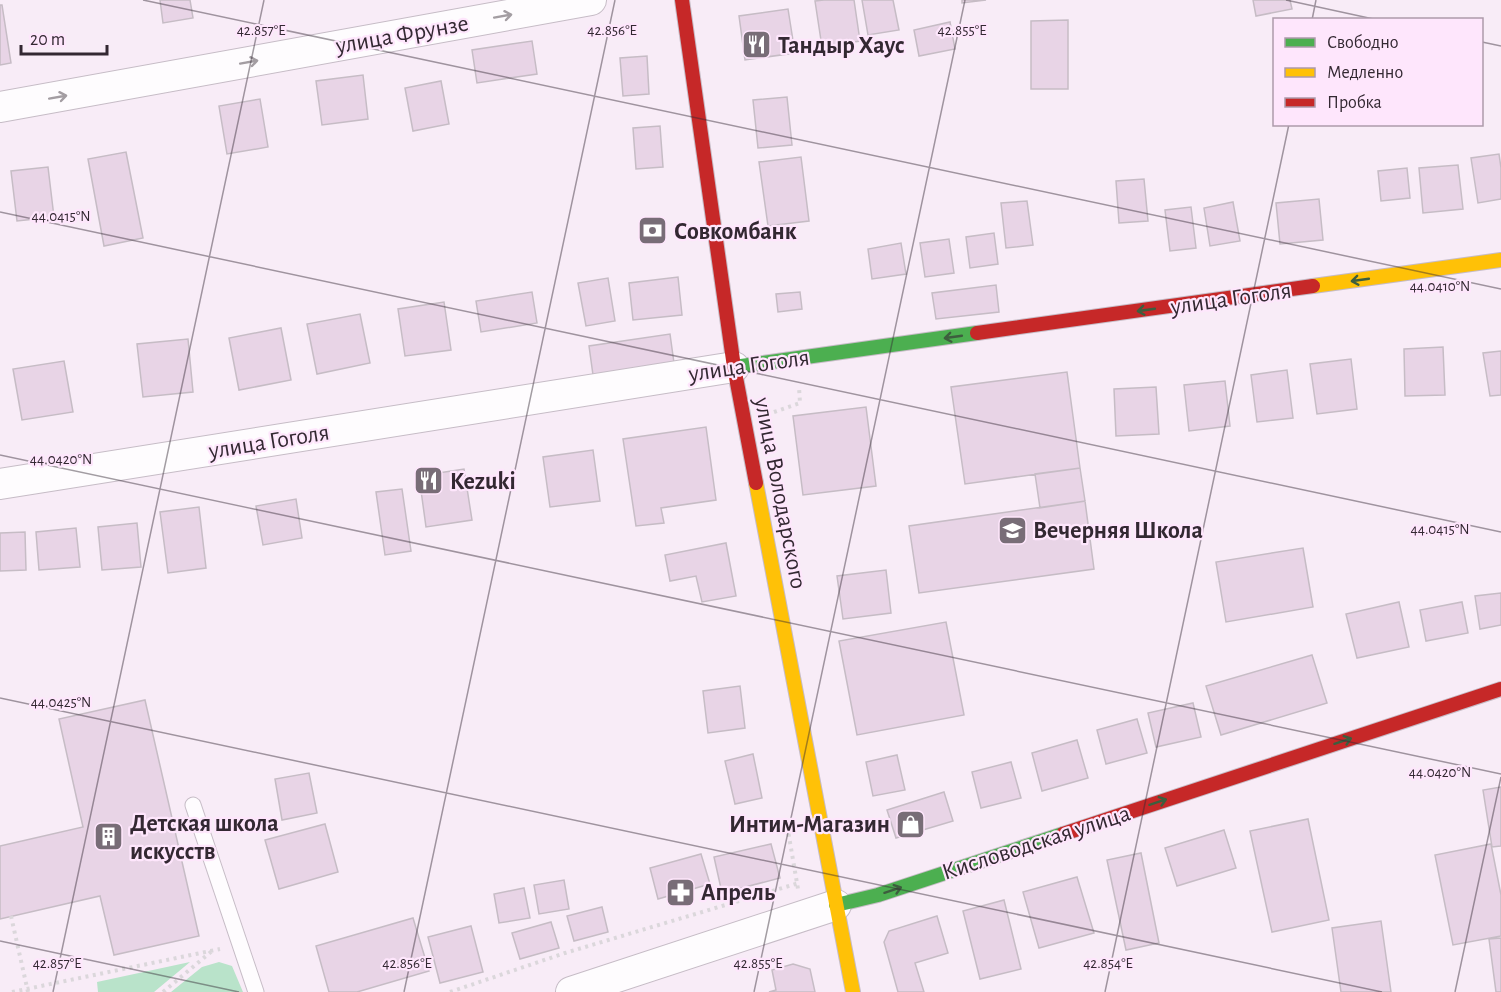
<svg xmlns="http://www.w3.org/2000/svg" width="1501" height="992" font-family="'Alegreya Sans',sans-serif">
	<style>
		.green { fill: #b9e3ca }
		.building { fill: #e8d4e6; stroke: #c6bcc5; stroke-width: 1.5 }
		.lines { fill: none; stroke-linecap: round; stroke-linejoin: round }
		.lane-casing { stroke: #c6bcc6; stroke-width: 17 }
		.street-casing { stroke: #c6bcc6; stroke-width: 32 }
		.fast-casing { stroke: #c6bcc6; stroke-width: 16 }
		.slow-casing { stroke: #c6bcc6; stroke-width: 16 }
		.jam-casing { stroke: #c6bcc6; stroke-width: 16 }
		.path { stroke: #dbd7db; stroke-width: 4; stroke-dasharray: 3 4.5; stroke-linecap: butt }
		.lane { stroke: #fefcfe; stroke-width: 15 }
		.street { stroke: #fefcfe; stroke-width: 30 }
		.fast { stroke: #4caf50; stroke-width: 14 }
		.slow { stroke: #ffc107; stroke-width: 14 }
		.jam { stroke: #c62828; stroke-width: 14 }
		.oneway { stroke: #a39da2 }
		.oneway2 { stroke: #3d5e3e }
		.ticks { fill: none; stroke: #332832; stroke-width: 1.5; stroke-opacity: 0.45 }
		.labels { text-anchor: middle; stroke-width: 4.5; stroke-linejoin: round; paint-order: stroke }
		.street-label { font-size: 24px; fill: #332832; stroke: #fee6fc }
		.poi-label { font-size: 24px; font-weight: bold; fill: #332832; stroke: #fee6fc; text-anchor: start }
		.ticks-label { font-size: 15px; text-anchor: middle; fill: #332832; stroke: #fee6fc; stroke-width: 4.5; stroke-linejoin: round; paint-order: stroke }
	</style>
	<rect width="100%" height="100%" fill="#f8ecf7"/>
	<path class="green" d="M190,962l-36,30h-56l-1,-10z
		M219,962l13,4 11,26h-72l31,-25z"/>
	<path class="building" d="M160,0h30l3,18 -30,5z
		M824,0h30l6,41 -38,6 -7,-46z
		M862,0h31l6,30 -31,5z
		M962,0h24l-24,3z
		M1253,0h37l2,9 -36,7z
		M0,5h2l9,58 -11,2z
		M788,9l7,44 -50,7 -6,-44z
		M1068,20v69h-37v-68z
		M950,22l5,27 -36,7 -5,-26z
		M532,41l5,33 -60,9 -5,-33z
		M647,56l2,38 -26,2 -3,-38z
		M363,75l5,44 -46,6 -6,-44z
		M441,81l8,43 -36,7 -8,-43z
		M787,97l5,48 -34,3 -5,-48z
		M260,99l8,48 -41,7 -8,-48z
		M660,126l3,41 -27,2 -3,-41z
		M126,152l17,86 -39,8 -16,-87z
		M1499,154l2,14v31l-23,4 -7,-45z
		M801,157l8,64 -41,5 -9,-64z
		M1458,165l5,44 -40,4 -4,-45z
		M48,167l6,50 -37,4 -6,-50z
		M1407,168l3,30 -29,3 -3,-30z
		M1144,179l4,42 -29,2 -3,-42z
		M1319,199l4,41 -43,4 -4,-41z
		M1027,201l6,44 -27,3 -5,-45z
		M1233,202l7,39 -30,5 -6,-38z
		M1191,207l5,41 -26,3 -5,-41z
		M994,233l4,31 -28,4 -4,-31z
		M949,239l5,34 -29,4 -5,-34z
		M901,243l5,31 -34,5 -4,-30z
		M678,277l4,38 -49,5 -4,-37z
		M608,278l7,43 -29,5 -8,-43z
		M996,285l3,27 -63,7 -4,-26z
		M532,292l5,31 -56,9 -5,-31z
		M800,292l2,17 -24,3 -2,-18z
		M444,302l7,48 -46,6 -7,-47z
		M360,314l10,49 -53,11 -10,-50z
		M281,328l10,52 -52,10 -10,-52z
		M670,334l4,29 -81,12 -4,-29z
		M188,339l5,53 -50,5 -6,-53z
		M1443,347l2,48 -40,1 -1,-47z
		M1501,351v44l-11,1 -7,-43z
		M1351,359l6,50 -40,5 -7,-50z
		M64,361l9,51 -51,8 -9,-51z
		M1287,370l6,48 -36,4 -6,-47z
		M1067,372l13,96 -115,16 -14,-97z
		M1225,381l5,45 -41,5 -5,-46z
		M1156,387l3,47 -43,2 -2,-47z
		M866,407l10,79 -73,9 -10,-79z
		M706,427l10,73 -55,8 3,15 -28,3 -13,-87z
		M593,450l7,51 -50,6 -7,-50z
		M1080,468l5,33 -45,7 -5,-34z
		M464,469l8,51 -46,7 -7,-51z
		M402,489l9,62 -26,4 -9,-63z
		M296,499l6,39 -39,7 -7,-39z
		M1085,501l9,68 -175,24 -10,-67z
		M199,507l7,61 -38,5 -8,-61z
		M137,523l4,44 -39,3 -4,-43z
		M76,528l4,39 -41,3 -3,-38z
		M25,532l1,38 -26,1v-38z
		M726,543l10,53 -34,6 -6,-26 -26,5 -5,-26z
		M1303,548l10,59 -87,15 -10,-60z
		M886,570l5,43 -48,6 -6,-43z
		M1501,593v32l-21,4 -5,-33z
		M1399,602l10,45 -52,11 -11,-44z
		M1462,602l6,31 -42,8 -6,-31z
		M946,622l18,93 -107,20 -18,-94z
		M1312,655l15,48 -106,32 -15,-49z
		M740,686l5,42 -37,5 -5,-42z
		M145,700l54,236 -85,19 -14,-59 -100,23v-73l83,-19 -24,-108z
		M1193,703l8,34 -45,10 -8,-34z
		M1137,719l10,34 -41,11 -9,-34z
		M1077,740l11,38 -46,13 -10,-38z
		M753,754l9,44 -27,6 -10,-43z
		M897,755l8,35 -32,6 -7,-34z
		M1011,762l10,36 -40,10 -9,-36z
		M309,773l8,40 -35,7 -7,-41z
		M1501,787v59l-9,1 -9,-57z
		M944,792l9,29 -57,17 -9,-28z
		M1308,819l21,101 -57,12 -22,-101z
		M325,824l13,48 -59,17 -14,-49z
		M1224,830l12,38 -59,18 -12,-38z
		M771,844l9,34 -58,15 -8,-36z
		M1491,844l10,51v41l-48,9 -18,-90z
		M1141,853l18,90 -33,7 -19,-90z
		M701,854l9,30 -52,15 -8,-31z
		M1077,877l17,56 -55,15 -16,-56z
		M564,880l5,29 -30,5 -5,-29z
		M524,888l6,30 -31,5 -5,-29z
		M1004,900l17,69 -41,10 -17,-68z
		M602,907l6,25 -34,9 -7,-25z
		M937,916l11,37 -33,10 9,29h-26l-14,-50 5,-11z
		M413,918l16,53 -72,21h-28l-13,-46z
		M1381,921l10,71h-50l-9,-64z
		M551,922l8,26 -39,11 -8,-26z
		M471,926l12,46 -43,11 -12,-46z
		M1501,938v54h-5l-7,-53z
		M793,964l17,5 5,23h-46l7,-2 -4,-20z"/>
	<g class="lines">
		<defs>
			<path id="lane" d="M193,805l63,187"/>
			<path id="street" d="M0,107l591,-107
				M0,484l734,-117
				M571,992l265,-87"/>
			<path id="fast" d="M734,367l243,-34
				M836,905l42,-10 185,-61"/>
			<path id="slow" d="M1313,286l188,-26
				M756,483l97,509"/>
			<path id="jam" d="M682,0l52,367 22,116
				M977,333l336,-47
				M1063,834l438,-145"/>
		</defs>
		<use href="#lane" class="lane-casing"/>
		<use href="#street" class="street-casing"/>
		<use href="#fast" class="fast-casing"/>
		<use href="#slow" class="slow-casing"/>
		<use href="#jam" class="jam-casing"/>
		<path class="path" d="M774,412l26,-9 -1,-16
			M786,819l12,70
			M11,916l17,76
			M12,992l208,-43
			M163,992l49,-41
			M450,992l115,-39 234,-70"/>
		<use href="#lane" class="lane"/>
		<use href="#street" class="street"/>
		<use href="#fast" class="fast"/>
		<use href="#slow" class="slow"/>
		<use href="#jam" class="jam"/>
	</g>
	<defs><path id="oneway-shaft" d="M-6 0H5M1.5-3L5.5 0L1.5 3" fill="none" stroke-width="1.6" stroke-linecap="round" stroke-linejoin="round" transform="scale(1.5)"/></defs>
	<g class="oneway">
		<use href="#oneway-shaft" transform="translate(503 16) rotate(-10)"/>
		<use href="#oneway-shaft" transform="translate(249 62) rotate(-10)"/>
		<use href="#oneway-shaft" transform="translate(58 97) rotate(-10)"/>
	</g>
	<g class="oneway2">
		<use href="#oneway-shaft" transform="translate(1360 280) rotate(172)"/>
		<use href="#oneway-shaft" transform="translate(1146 310) rotate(172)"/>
		<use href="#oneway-shaft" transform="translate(953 337) rotate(172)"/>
		<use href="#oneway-shaft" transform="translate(1343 741) rotate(-18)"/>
		<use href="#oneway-shaft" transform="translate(1158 802) rotate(-18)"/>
		<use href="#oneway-shaft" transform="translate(893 890) rotate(-18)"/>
	</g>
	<path class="ticks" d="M143,0l1358,289M1286,0l92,20M1312,20l4,-20M1482,42l19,4M0,212l1501,320M0,455l1501,319M0,698l1382,294M0,941l239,51M53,992l211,-992M404,992l211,-992M754,992l211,-992M1105,992l184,-868M1455,992l46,-215"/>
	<defs>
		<symbol id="restaurant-square" viewBox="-11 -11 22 22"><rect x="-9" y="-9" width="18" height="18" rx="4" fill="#786d77" stroke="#fee6fc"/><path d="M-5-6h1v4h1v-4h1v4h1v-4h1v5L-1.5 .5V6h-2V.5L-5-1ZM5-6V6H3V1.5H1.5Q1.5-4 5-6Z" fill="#fff"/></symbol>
		<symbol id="bank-square" viewBox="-11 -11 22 22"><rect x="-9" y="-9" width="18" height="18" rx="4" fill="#786d77" stroke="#fee6fc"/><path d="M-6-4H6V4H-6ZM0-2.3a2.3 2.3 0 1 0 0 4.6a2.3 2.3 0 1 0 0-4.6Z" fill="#fff"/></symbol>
		<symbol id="school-square" viewBox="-11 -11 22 22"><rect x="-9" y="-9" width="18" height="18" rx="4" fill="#786d77" stroke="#fee6fc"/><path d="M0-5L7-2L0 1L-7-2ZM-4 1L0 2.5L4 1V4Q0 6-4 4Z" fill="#fff"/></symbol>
		<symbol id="shop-square" viewBox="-11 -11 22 22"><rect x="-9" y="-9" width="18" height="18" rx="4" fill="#786d77" stroke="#fee6fc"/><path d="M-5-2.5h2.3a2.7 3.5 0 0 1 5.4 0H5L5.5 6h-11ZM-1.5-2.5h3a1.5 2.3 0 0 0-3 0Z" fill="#fff"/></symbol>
		<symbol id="building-square" viewBox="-11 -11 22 22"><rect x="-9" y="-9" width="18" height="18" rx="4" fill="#786d77" stroke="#fee6fc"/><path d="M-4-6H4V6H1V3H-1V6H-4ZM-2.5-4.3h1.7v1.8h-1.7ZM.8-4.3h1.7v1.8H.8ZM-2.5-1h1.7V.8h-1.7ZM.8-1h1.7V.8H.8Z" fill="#fff"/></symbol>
		<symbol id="pharmacy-square" viewBox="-11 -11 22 22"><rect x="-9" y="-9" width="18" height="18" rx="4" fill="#786d77" stroke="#fee6fc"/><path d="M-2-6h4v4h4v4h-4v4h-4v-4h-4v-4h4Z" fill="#fff"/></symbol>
	</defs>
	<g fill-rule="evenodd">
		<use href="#restaurant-square" x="740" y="28" width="33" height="33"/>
		<use href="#bank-square" x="636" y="214" width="33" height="33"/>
		<use href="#restaurant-square" x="412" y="464" width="33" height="33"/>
		<use href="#school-square" x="996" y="514" width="33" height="33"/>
		<use href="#shop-square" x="894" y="808" width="33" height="33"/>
		<use href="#building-square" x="92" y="820" width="33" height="33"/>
		<use href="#pharmacy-square" x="664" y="876" width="33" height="33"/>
	</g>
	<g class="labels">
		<g class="street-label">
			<text transform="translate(402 34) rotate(-10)" y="8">улица Фрунзе</text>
			<text transform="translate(1231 298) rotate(-8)" y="8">улица Гоголя</text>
			<text transform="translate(749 365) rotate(-8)" y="8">улица Гоголя</text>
			<text transform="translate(269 441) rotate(-9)" y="8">улица Гоголя</text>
			<text transform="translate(781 493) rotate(79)" y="8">улица Володарского</text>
			<text transform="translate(1036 842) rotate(-18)" y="8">Кисловодская улица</text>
		</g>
		<g class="poi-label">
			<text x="778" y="53">Тандыр Хаус</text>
			<text x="674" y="239">Совкомбанк</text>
			<text x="450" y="489">Kezuki</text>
			<text x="1033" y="538">Вечерняя Школа</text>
			<text x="130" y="831">Детская школа<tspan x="130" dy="28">искусств</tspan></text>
			<text x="890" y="832" text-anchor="end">Интим-Магазин</text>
			<text x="701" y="900">Апрель</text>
		</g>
	</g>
	<g class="ticks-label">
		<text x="261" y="35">42.857°E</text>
		<text x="612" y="35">42.856°E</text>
		<text x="962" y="35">42.855°E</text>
		<text x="61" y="221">44.0415°N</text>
		<text x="1440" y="291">44.0410°N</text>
		<text x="61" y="464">44.0420°N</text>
		<text x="1440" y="534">44.0415°N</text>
		<text x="61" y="707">44.0425°N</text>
		<text x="1440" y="777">44.0420°N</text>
		<text x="57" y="968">42.857°E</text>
		<text x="407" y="968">42.856°E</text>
		<text x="758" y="968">42.855°E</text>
		<text x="1108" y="968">42.854°E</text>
	</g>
	<rect x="1273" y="18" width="210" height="108" fill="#fee6fc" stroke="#ad9aab" stroke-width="1.5"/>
	<rect x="1285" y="38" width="30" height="9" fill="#4caf50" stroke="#ad9aab" stroke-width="1.5"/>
	<text x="1327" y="48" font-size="18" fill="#332832">Свободно</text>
	<rect x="1285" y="68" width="30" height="9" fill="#ffc107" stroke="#ad9aab" stroke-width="1.5"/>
	<text x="1327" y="78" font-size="18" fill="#332832">Медленно</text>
	<rect x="1285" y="98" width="30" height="9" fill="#c62828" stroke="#ad9aab" stroke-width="1.5"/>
	<text x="1327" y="108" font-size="18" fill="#332832">Пробка</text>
	<path d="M21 45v9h86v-9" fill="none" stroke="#332832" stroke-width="3"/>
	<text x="30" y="45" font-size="18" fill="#332832" stroke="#fee6fc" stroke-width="4.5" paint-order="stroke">20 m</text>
</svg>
